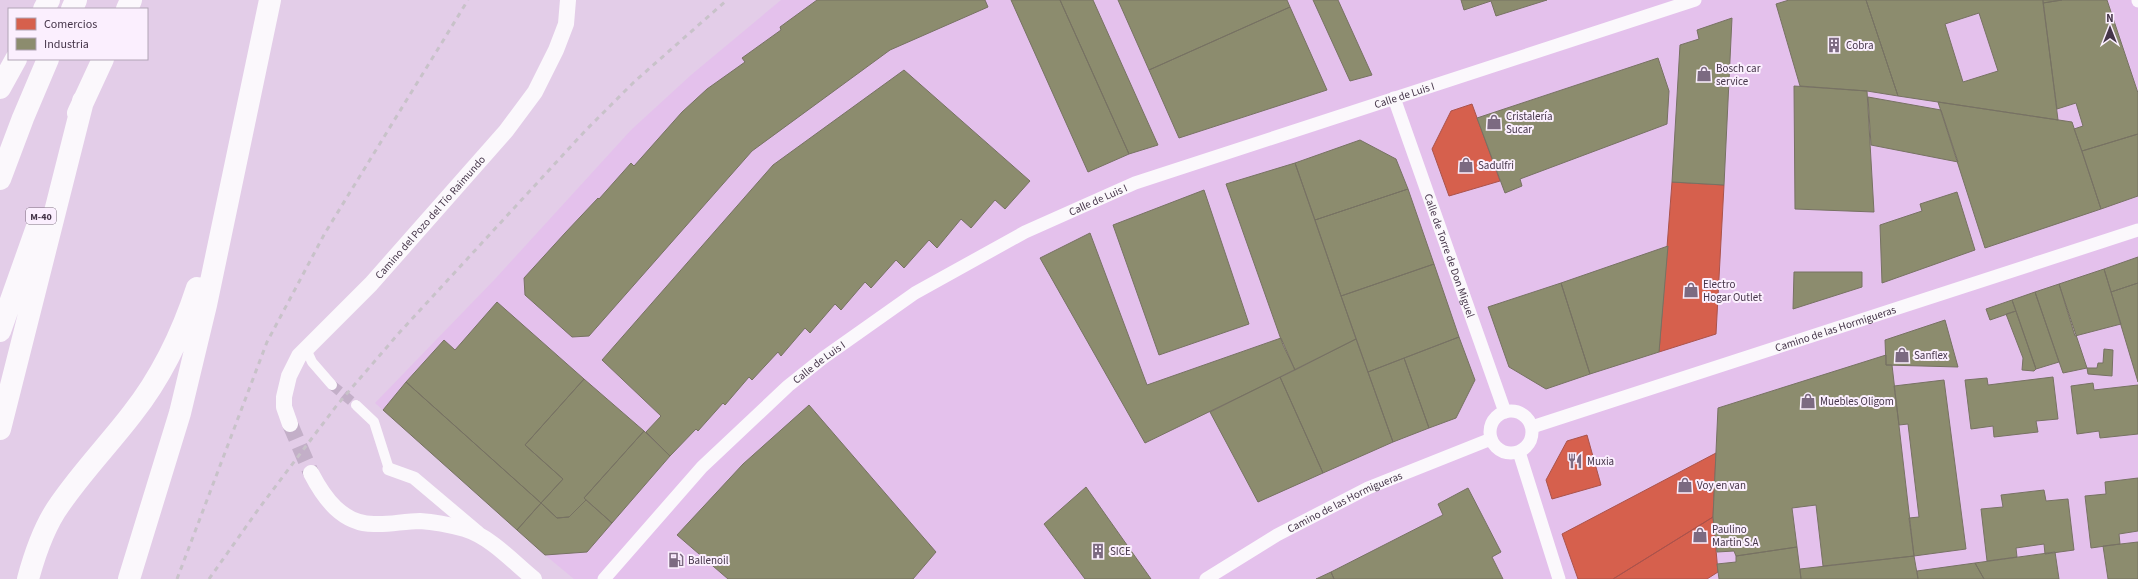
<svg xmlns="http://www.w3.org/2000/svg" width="2138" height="579" font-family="'Source Sans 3',sans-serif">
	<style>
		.built { fill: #e4c1ec }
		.shops { fill: #d6604d; stroke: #aa534c }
		.industry { fill: #8c8c6e; stroke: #777263; fill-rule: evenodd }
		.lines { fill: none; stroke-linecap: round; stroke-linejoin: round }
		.pedestrian-tunnel { stroke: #c3afc8; stroke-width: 10; stroke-dasharray: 10 5; stroke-linecap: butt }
		.tertiary-tunnel { stroke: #c3afc8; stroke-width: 16; stroke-dasharray: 16 8; stroke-linecap: butt }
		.pedestrian { stroke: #fbf8fc; stroke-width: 10 }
		.minor { stroke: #fbf8fc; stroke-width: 13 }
		.tertiary { stroke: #fbf8fc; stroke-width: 16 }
		.motorway { stroke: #fbf8fc; stroke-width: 22 }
		.rail { stroke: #c8c2c9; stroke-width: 3; stroke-dasharray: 5 5; stroke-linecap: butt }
		.labels { text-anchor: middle; stroke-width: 4; stroke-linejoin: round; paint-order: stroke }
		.shield { fill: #fbeffe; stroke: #7c6d7f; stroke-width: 1 }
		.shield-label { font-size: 10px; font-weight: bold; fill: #453549 }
		.poi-label { font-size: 11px; fill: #453549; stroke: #fbeffe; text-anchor: start }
		.street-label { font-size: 11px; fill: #453549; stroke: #fbeffe }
	</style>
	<rect width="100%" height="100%" fill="#e3cde8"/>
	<path class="built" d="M781,0h1357v579h-1564l-29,-24 -170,-152 120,-124 136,-149 60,-55z"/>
	<path class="shops" d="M1472,104l28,77 -51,15 -17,-47 19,-38z
		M1672,182l52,3 -8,149 -57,18z
		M1587,435l14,50 -49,14 -6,-19 21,-39z
		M1716,453l-3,64 -100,62h-35l-16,-45z
		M1713,517l5,55 -11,7h-94z"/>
	<path class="industry" d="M817,0h168l3,7 -98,43 -138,101 -163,185 -17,1 -47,-42 -1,-17 41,-45 33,-35 1,1 32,-36 3,3 48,-54 25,-23 38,-27 -3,-4 39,-28 -1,-3z
		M1011,0h49l69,154 -41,18z
		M1060,0h33l65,145 -29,9z
		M1118,0h169l3,7 -141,63z
		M1313,0h25l34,75 -22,6z
		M1461,0h86l-51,16 -5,-15 -27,9z
		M1789,0h77l32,96 -31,-5 -67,-5 -24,-82z
		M1866,0h177l15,120 -160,-24zM1979,13l19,58 -35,11 -18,-58z
		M2043,0h19l-19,3z
		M2062,0h45l31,93v41l-56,17 -8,-22 9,-3 -7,-23 -19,6 -14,-106z
		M1290,7l37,83 -148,48 -30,-68z
		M1732,18l-8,167 -52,-3 8,-137 19,-6 -2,-9z
		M1658,58l11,33 -2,33 -147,55 2,7 -17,7 -28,-75z
		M904,70l126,111 -25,28 -10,-9 -24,28 -10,-9 -24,29 -8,-8 -25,28 -8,-8 -25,28 -6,-6 -24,28 -6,-6 -25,29 -5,-5 -24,28 -3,-4 -26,28 -3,-3 -24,28 -2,-2 -25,28 -2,-2 -26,27 -24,-24 15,-16 -59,-56 171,-195z
		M1794,86l73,5 7,121 -79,-3z
		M1868,97l73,13 17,52 -87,-17z
		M1938,102l134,20 29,87 -116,39z
		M2138,134v62l-37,13 -19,-58z
		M1360,140l36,19 12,30 -93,31 -20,-57z
		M1295,163l61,176 -61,31 -12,-25 -57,-161z
		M1408,189l26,75 -93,32 -26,-76z
		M1204,190l45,134 -90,31 -46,-130z
		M1957,192l18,58 -93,33 -2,-58 42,-14 -2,-7z
		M1090,233l57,152 134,-47 14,32 -150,73 -105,-185z
		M1668,246l-9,106 -69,22 -29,-91z
		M2138,257v26l-27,9 -7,-23z
		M1434,264l25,73 -91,35 -27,-76z
		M2104,269l17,55 -46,12 -16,-52z
		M1794,272h68v15l-69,22z
		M1561,283l29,91 -44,15 -37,-22 -21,-60z
		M2138,283v99l-27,-90z
		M2059,284l28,84 -24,5 -28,-81z
		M2035,292l24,70 -23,7 -24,-69z
		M2012,300l4,11 -26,9 -4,-11z
		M497,302l87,77 -59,66 38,34 -22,24 -135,-121 38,-42 11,10z
		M2016,311l20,58 -2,2 -12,-1 1,-12 -17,-44z
		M1945,320l13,47 -72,-2 -1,-25z
		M1459,337l16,43 -19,38 -27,10 -25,-70z
		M1356,339l37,103 -70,31 -43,-96z
		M2104,349l9,1 -1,26 -24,-2 -1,-6h10l1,-5h5z
		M1886,355v10h6l22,191 -91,10 -7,-61 -24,3 5,39 -61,9 -2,-5 -17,1 -4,-35 5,-109z
		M1404,358l25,70 -36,14 -25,-70z
		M1280,377l43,96 -65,29 -48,-90z
		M2053,377l5,42 -22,2 2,11 -44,5 -1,-11 -22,3 -6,-49 22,-2 1,7z
		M584,379l60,52 -60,67 2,2 -17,17 -12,1 -16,-15 22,-24 -38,-34z
		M1944,380l22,169 -52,7 -5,-38 10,-1 -11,-93 -9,1 -5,-39z
		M406,382l135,121 -24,27 -134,-120z
		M2093,383l1,7 44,-5v49l-38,4 -1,-7 -22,3 -6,-48z
		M809,405l127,147 -23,27h-185l-51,-44 66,-71z
		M644,431l26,25 -58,67 -28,-25z
		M2138,478v53l-19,3 1,10 -29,4 -6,-52 21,-2 -1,-12z
		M1086,487l65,92h-66l-41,-55z
		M1468,488l33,64 -9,5 11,22h-169l-3,-7 112,-57 -5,-11z
		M2044,490l2,11 22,-2 6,51 -29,4 -1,-10 -28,4 1,9 -30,4 -6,-52 22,-2 -2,-12z
		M586,500l26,23 -25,29 -42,3 -28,-25 24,-27 16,15 12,-1z
		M2138,542v37h-30l-5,-33z
		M1797,547l4,32h-82l-2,-15 19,-2v-6z
		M2055,552l4,27h-75l-9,-16z
		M1914,556l4,23h-117l-1,-10z
		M1975,563l9,16h-66l-1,-8z
		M1331,572l3,7h-18z"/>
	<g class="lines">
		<path class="pedestrian-tunnel" d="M332,385l24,20"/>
		<path class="tertiary-tunnel" d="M290,424l21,49"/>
		<path class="pedestrian" d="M306,349l6,13 20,23
			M356,405l18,17 15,47"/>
		<g class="minor">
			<path d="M2138,0v1"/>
			<path id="s1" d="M1394,98l111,314"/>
			<circle cx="1511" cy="432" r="21"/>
			<path id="s2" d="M1532,427l606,-197"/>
			<path d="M1519,452l40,127"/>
			<path d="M389,469l25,9 64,54"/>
			<path id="s3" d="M604,579l98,-112 86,-81 35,-28 92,-65 110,-61 110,-49 560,-183"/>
			<path id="s4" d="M1206,579l71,-44 91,-47 123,-49"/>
		</g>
		<g class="tertiary">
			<path id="s5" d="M290,424l-6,-17v-10l5,-21 10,-20 72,-72 135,-153 29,-39 21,-42 10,-26 2,-24"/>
			<path d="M311,473c13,25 31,51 63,51 15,1 30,-3 46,-3 15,1 30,4 45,8 26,8 48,33 69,50"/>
		</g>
		<path class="motorway" d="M44,9l5,-9
			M72,9l4,-9
			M127,9l4,-9
			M0,88l16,-29
			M78,113l25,-54
			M0,179l23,-61 25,-59
			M0,331l37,-104
			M0,429l83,-328
			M28,579c7,-26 16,-53 32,-75 22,-32 49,-60 72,-90 30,-38 50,-80 65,-126
			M129,579l51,-166 26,-108 64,-305"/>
		<path class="rail" d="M177,579l90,-237 58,-109 143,-233
			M209,579l51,-72 77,-102 62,-72 186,-202 49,-49 93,-82"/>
	</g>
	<defs>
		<symbol id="building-bare" viewBox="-9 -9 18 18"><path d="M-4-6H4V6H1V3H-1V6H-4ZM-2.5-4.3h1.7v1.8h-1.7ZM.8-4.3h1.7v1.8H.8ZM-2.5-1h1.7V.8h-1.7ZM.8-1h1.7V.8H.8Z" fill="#7c6a81" stroke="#fbeffe" stroke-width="2.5" paint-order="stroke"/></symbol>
		<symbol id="shop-bare" viewBox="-9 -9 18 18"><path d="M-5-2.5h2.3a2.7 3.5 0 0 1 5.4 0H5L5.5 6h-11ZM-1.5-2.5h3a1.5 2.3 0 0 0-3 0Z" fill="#7c6a81" stroke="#fbeffe" stroke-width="2.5" paint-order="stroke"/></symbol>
		<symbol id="restaurant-bare" viewBox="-9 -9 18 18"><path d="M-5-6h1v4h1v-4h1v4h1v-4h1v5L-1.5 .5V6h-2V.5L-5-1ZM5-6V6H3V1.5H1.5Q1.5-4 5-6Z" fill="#7c6a81" stroke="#fbeffe" stroke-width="2.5" paint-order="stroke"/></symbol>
		<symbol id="fuel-bare" viewBox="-9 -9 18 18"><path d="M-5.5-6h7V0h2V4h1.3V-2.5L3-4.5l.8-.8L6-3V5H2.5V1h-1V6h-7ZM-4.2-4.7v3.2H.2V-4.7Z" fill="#7c6a81" stroke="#fbeffe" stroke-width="2.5" paint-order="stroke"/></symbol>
	</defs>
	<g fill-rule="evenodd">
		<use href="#building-bare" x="1823" y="34" width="22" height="22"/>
		<use href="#shop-bare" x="1693" y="63" width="22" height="22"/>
		<use href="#shop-bare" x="1483" y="111" width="22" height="22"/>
		<use href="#shop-bare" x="1455" y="154" width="22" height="22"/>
		<use href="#shop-bare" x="1680" y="279" width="22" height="22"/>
		<use href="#shop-bare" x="1891" y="344" width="22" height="22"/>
		<use href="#shop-bare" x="1797" y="390" width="22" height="22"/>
		<use href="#restaurant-bare" x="1564" y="450" width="22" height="22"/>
		<use href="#shop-bare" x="1674" y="474" width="22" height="22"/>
		<use href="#shop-bare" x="1689" y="524" width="22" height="22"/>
		<use href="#building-bare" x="1087" y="540" width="22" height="22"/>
		<use href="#fuel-bare" x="665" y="549" width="22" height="22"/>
	</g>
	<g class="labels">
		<rect class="shield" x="26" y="208" width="30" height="16" rx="3"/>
		<g class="shield-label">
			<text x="41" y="220">M-40</text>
		</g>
		<g class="poi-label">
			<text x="1846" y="49">Cobra</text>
			<text x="1716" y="72">Bosch car<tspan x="1716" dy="13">service</tspan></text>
			<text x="1506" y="120">Cristalería<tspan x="1506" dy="13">Sucar</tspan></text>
			<text x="1478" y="169">Sadulfri</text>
			<text x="1703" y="288">Electro<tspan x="1703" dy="13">Hogar Outlet</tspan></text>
			<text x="1914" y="359">Sanflex</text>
			<text x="1820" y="405">Muebles Oligom</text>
			<text x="1587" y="465">Muxia</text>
			<text x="1697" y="489">Voy en van</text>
			<text x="1712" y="533">Paulino<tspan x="1712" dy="13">Martin S.A</tspan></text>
			<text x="1110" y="555">SICE</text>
			<text x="688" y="564">Ballenoil</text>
		</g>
		<g class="street-label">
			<text dy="4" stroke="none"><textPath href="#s3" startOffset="954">Calle de Luis I</textPath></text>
			<text dy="4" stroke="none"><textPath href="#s3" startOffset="630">Calle de Luis I</textPath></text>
			<text dy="4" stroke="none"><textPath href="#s5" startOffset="263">Camino del Pozo del Tío Raimundo</textPath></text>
			<text dy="4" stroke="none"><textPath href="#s1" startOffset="167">Calle de Torre de Don Miguel</textPath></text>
			<text dy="4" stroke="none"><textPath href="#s2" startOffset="319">Camino de las Hormigueras</textPath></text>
			<text dy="4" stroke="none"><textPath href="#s3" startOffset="306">Calle de Luis I</textPath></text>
			<text dy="4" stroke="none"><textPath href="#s4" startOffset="159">Camino de las Hormigueras</textPath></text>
		</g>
	</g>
	<rect x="8" y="8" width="140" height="52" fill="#fbeffe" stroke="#b2a5b6"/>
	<rect x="16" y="18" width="20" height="12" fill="#d6604d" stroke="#b2a5b6"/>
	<text x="44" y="28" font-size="12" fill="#453549">Comercios</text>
	<rect x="16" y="38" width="20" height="12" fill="#8c8c6e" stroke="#b2a5b6"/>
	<text x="44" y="48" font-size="12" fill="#453549">Industria</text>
	<g transform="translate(2110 28)" stroke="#fbeffe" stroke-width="3" paint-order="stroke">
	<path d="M0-3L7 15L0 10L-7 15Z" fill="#453549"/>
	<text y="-6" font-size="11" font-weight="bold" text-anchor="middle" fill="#453549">N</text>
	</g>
</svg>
